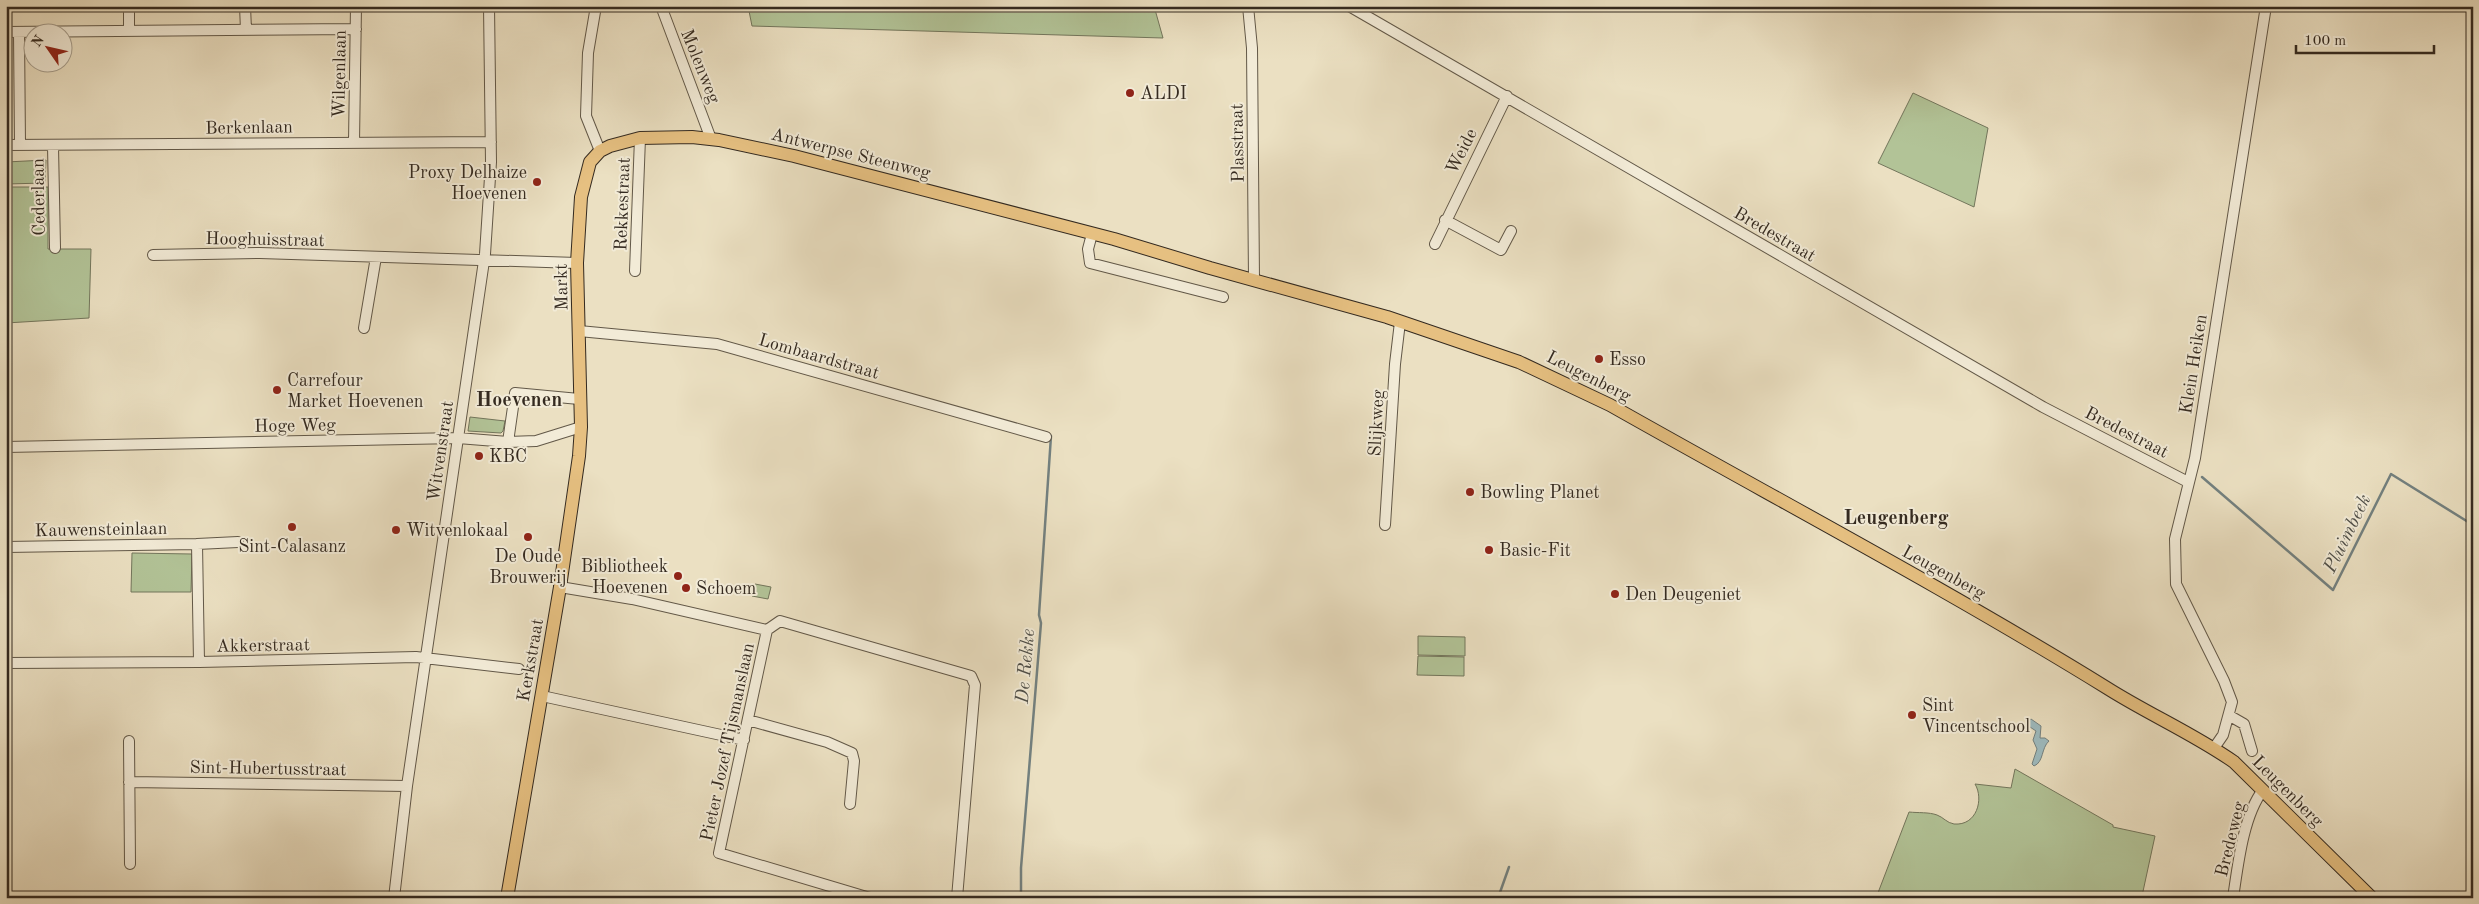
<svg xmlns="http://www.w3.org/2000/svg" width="2479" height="904" font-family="'Old Standard TT',serif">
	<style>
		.green { fill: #b2c397; stroke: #73765c }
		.water { fill: #9dbabe; stroke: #73807f }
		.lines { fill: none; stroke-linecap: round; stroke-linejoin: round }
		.stream { stroke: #73807f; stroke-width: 2.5 }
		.minor-casing { stroke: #625848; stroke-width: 12 }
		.major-casing { stroke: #342a20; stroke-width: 14 }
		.minor { stroke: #f2ebd7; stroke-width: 10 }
		.major { stroke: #e6c081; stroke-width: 12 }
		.poi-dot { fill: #8f2418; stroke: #f2ebd7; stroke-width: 2 }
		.labels { text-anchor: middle; stroke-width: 4; stroke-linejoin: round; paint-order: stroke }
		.street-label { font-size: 18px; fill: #342a20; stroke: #f2ebd7 }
		.poi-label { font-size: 18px; fill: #342a20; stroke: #f2ebd7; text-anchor: start }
		.water-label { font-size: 19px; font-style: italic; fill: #4e4e48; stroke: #f2ebd7 }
		.quarter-label { font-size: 20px; font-weight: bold; fill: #342a20; stroke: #f2ebd7 }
	</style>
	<rect width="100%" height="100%" fill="#ebe0c2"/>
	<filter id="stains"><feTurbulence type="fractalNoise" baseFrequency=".004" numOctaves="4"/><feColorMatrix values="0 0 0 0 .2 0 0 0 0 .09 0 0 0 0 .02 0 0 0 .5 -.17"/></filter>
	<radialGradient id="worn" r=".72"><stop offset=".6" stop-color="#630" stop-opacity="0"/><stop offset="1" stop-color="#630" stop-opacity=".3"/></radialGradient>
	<path class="green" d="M748,6h406l9,32 -411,-12z
		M1913,93l75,35 -14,79 -96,-44z
		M46,160l-1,23 -39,1v-22z
		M6,187h42v62h43l-2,69 -83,5z
		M470,417l35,4 -2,10 -2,2 -33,-2z
		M132,553l60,1 -1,38h-60z
		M755,584l16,3 -3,12 -16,-3z
		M1418,636l47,1v19l-47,-1z
		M1418,656l46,1v19l-47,-1z
		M2015,769l98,56v2l42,9 -13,60 3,2h-269l33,-86c9,1 20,0 28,3 6,2 10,8 17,9 23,2 30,-25 21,-40l36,4z"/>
	<path class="water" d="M2031,719l10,7 -1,12h5l4,3c-8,7 -5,21 -15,25l-2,-2 5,-15 -4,-9 3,-9 -9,-6 1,-4z"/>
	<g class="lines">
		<path class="stream" d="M2202,477l131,113 58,-116 82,51
			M1021,898v-30l20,-245 -2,-8 12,-179
			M1498,898l11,-31"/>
		<defs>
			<path id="minor" d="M245,6l1,24
				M596,6l-8,47 -2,63 14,35
				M661,6l50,133
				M1248,6l4,42 2,232
				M1349,6l694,401 145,75
				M129,31v-25
				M6,32l350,-3
				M19,32l1,113
				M354,142l2,-136
				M6,145l485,-3
				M53,146l2,102
				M1445,220l56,30 10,-19
				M1092,234l-4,15 2,14 133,34
				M1435,244l72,-148
				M153,255l107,-2 317,10
				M635,271l5,-133
				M364,328l12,-71
				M579,331l138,13 329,93
				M508,442l7,-49 64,6
				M6,447l452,-9 50,4 28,-1 45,-14
				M1385,525l10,-161 5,-42
				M197,544l41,-2
				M6,547l191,-3 2,118
				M560,587l72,12 135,31
				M767,630l13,-9 191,55 4,9 -18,213
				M767,630l-48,223 151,45
				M6,663l193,-1 217,-5 103,12
				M542,696l202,44
				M2230,716l14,8 8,27
				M748,720l79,22 25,11 2,8 -4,43
				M129,741l1,123
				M2214,748l9,-13 9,-33 -8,-21 -48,-97 -1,-45 20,-81 71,-452
				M129,782l278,4
				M394,898l13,-112 78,-532 6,-92 -2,-156
				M2233,898c5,-33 10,-82 30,-108"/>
			<path id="major" d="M507,898l53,-311 19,-131 2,-29 -4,-164 4,-66 9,-35 10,-11 10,-5 30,-8 52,-1 27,3 75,16 320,83 96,29 177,49 132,45 91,43c166,94 335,183 497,283 41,26 87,46 127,74l138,136"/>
		</defs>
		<use href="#minor" class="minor-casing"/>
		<use href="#major" class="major-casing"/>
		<use href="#minor" class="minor"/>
		<use href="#major" class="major"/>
	</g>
	<g class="poi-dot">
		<circle cx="1130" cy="93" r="5"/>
		<circle cx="537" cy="182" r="5"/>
		<circle cx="1599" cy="359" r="5"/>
		<circle cx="277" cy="390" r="5"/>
		<circle cx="479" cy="456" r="5"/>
		<circle cx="1470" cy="492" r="5"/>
		<circle cx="292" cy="527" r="5"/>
		<circle cx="396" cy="530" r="5"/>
		<circle cx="528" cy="537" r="5"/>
		<circle cx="1489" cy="550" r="5"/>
		<circle cx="678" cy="576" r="5"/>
		<circle cx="686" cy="588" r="5"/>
		<circle cx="1615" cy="594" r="5"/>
		<circle cx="1912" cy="715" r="5"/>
	</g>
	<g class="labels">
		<g class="street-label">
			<text transform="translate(701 66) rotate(68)" y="6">Molenweg</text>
			<text transform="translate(339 74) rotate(-89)" y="6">Wilgenlaan</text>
			<text transform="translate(249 127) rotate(-1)" y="6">Berkenlaan</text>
			<text transform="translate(1237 143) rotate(-91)" y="6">Plasstraat</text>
			<text transform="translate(1461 151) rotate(-63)" y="6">Weide</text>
			<text transform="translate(851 153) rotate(14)" y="6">Antwerpse Steenweg</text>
			<text transform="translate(38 197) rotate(-91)" y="6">Cederlaan</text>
			<text transform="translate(622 204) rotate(-88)" y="6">Rekkestraat</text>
			<text transform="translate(1775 234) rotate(30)" y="6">Bredestraat</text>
			<text transform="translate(265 239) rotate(1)" y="6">Hooghuisstraat</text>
			<text transform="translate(561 287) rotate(-91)" y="6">Markt</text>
			<text transform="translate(819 356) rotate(16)" y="6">Lombaardstraat</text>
			<text transform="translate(2193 364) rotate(-81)" y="6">Klein Heiken</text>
			<text transform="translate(1589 376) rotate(27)" y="6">Leugenberg</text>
			<text transform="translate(1376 423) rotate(-87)" y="6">Slijkweg</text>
			<text transform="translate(295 425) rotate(-1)" y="6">Hoge Weg</text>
			<text transform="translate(2127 432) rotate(27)" y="6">Bredestraat</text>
			<text transform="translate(440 451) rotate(-82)" y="6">Witvenstraat</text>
			<text transform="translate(101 529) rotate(-1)" y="6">Kauwensteinlaan</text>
			<text transform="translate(1944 572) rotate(29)" y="6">Leugenberg</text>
			<text transform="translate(263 645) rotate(-1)" y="6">Akkerstraat</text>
			<text transform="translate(530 660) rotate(-80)" y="6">Kerkstraat</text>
			<text transform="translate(727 742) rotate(-78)" y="6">Pieter Jozef Tijsmanslaan</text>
			<text transform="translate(268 768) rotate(1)" y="6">Sint-Hubertusstraat</text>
			<text transform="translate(2288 791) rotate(45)" y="6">Leugenberg</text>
			<text transform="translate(2230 839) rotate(-76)" y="6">Bredeweg</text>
		</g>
		<g class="poi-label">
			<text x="1140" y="99">ALDI</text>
			<text x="527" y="178" text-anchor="end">Proxy Delhaize<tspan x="527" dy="21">Hoevenen</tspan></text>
			<text x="1609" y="365">Esso</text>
			<text x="287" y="386">Carrefour<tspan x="287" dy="21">Market Hoevenen</tspan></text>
			<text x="489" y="462">KBC</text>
			<text x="1480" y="498">Bowling Planet</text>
			<text x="406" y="536">Witvenlokaal</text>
			<text x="292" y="552" text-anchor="middle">Sint-Calasanz</text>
			<text x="1499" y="556">Basic-Fit</text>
			<text x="528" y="562" text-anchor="middle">De Oude<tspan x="528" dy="21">Brouwerij</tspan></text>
			<text x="668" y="572" text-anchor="end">Bibliotheek<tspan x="668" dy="21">Hoevenen</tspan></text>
			<text x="696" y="594">Schoem</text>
			<text x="1625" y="600">Den Deugeniet</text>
			<text x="1922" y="711">Sint<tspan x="1922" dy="21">Vincentschool</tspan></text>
		</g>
		<g class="water-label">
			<text transform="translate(2346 533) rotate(-64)" y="7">Pluimbeek</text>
			<text transform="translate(1024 666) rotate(-85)" y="7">De Rekke</text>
		</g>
		<g class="quarter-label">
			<text x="519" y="406">Hoevenen</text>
			<text x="1896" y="524">Leugenberg</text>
		</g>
	</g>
	<rect width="2479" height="904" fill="none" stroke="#ebe0c2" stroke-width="25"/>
	<rect x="8" y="8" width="2464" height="889" fill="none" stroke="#342a20" stroke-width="2.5"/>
	<rect x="12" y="12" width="2454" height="879" fill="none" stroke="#342a20"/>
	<g transform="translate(48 48) rotate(304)"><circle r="24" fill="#f2ebd7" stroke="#a69e8e"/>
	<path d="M0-4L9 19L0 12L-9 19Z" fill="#8f2418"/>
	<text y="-8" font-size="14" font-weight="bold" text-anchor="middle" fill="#342a20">N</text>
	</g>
	<path d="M2296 45v8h138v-8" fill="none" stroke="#342a20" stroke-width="2.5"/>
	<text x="2304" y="45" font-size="15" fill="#342a20" stroke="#f2ebd7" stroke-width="4" paint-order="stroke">100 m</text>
	<rect width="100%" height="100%" filter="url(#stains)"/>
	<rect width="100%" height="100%" fill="url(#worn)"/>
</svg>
